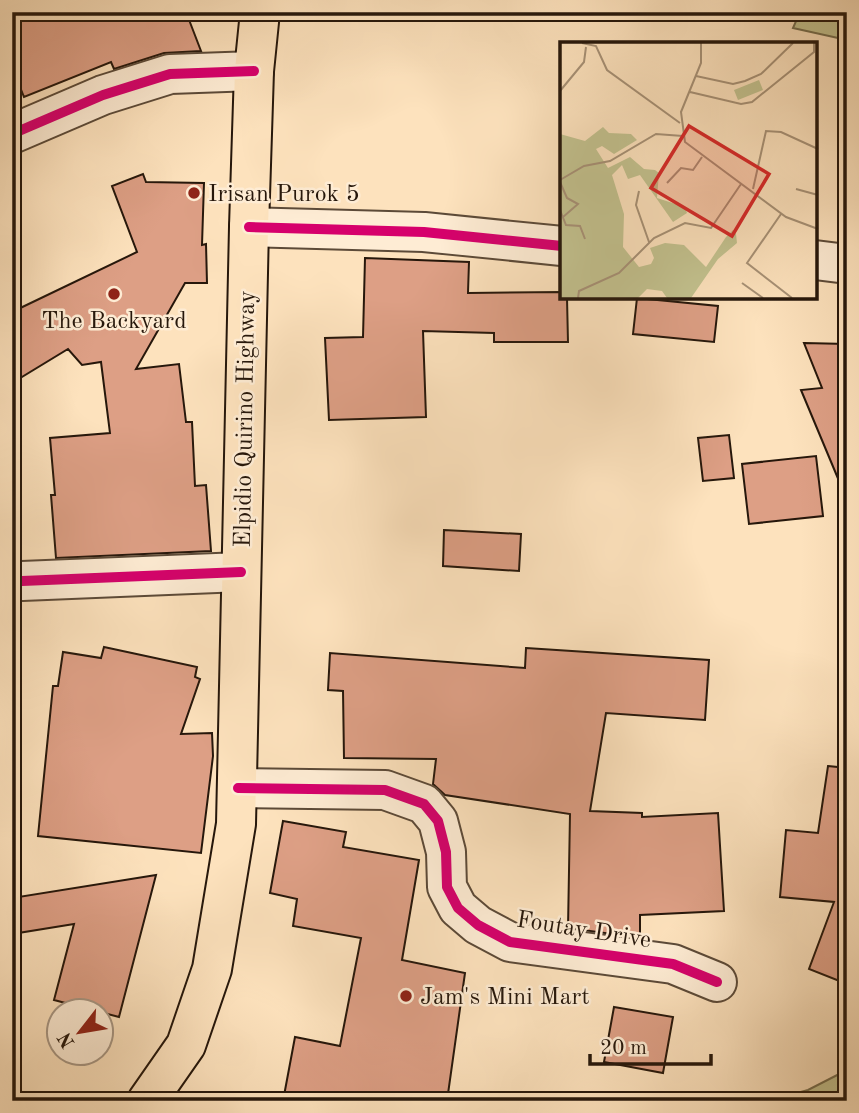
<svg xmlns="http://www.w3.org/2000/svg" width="859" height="1113" font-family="'Old Standard TT',serif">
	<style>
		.green { fill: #c3c28f; stroke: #746c4d; stroke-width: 2 }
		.building { fill: #dd9f85; stroke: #26170b; stroke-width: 2 }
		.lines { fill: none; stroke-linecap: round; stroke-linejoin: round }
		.minor-casing { stroke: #5c4a38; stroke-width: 42 }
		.highway-casing { stroke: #26170b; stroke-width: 42 }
		.minor { stroke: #feecd4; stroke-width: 38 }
		.highway { stroke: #fde2bd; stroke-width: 38 }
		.cycleway-casing { stroke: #feecd4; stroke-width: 15 }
		.cycleway { stroke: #d6006c; stroke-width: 10 }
		.poi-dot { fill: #8f2418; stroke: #feecd4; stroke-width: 2.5 }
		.labels { text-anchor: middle; stroke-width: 5; stroke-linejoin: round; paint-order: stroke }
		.poi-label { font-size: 24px; fill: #26170b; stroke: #feecd4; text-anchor: start }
		.street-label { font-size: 24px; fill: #26170b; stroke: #feecd4 }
		.inset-road { fill: none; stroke: #a79176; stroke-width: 2 }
		.view { fill: #d62828; fill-opacity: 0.15; stroke: #d62828; stroke-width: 3.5 }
		.inset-edge { fill: none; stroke: #26170b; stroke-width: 3.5 }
	</style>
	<rect width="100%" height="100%" fill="#fde2bd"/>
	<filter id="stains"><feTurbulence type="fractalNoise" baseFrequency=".00286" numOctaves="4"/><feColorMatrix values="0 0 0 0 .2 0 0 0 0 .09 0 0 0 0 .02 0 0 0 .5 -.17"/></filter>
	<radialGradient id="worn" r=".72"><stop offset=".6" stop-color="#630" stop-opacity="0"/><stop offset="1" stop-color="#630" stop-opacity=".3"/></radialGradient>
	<path class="green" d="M800,12h47v28l-54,-12z
		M847,1070v31h-79l40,-11z"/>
	<path class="building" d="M12,12h174l15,39 -37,2 -50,16 -3,-7 -87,35 -12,-30z
		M143,174l3,8 58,1 -2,62 4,-1 1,39h-22l-49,86 43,-5 7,58h6l3,64 11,-1 5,66 -155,7 -5,-63h4l-5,-57 60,-5 -9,-71 -19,3 -14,-16 -56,34v-71l125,-60 -25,-66z
		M365,258l104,4 -1,31 94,-1v6h5l1,44h-74v-9l-71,-2 3,86 -97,3 -4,-82 38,-1z
		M637,298l81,8 -4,36 -81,-8z
		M804,343l43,1v156l-46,-110 21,-2z
		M729,435l5,43 -31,3 -5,-43z
		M816,456l7,60 -74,8 -7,-60z
		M444,530l77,4 -2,37 -76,-5z
		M104,647l93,20 -2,10 5,2 -19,55 31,-1 1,23 -12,97 -163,-17 15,-150h5l5,-34 38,6z
		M526,648l183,12 -4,60 -99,-7 -16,98 52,2v4l76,-4 6,98 -84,4v19h-28l-44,-6 2,-114 -125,-19 -12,-11 3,-25 -92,-1 -1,-67 -15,-1 2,-37 195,15z
		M828,766l19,2v216l-38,-15 25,-67 -54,-5 6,-67 32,3z
		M283,821l63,11 -3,15 76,13 -17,100 63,13 -18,128h-164l12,-64 45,9 21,-108 -68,-12 4,-27 -27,-6z
		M156,875l-37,142 -65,-17 20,-76 -62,10v-36z
		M614,1007l59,10 -10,56 -59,-11z"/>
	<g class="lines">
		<defs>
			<path id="minor" d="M12,134l91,-39 67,-21 84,-3
				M249,227l175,5 138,14
				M815,260l32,4
				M22,581l219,-9
				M238,788l147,2 39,14 14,17 8,31 1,35 11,21 20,17 32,17 163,22 44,18"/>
			<path id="highway" d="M147,1101l39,-56 26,-76 24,-145 13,-597 5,-156 6,-59"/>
		</defs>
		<use href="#minor" class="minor-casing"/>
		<use href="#highway" class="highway-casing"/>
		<use href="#minor" class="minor"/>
		<use href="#highway" class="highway"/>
		<defs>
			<path id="cycleway" d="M12,134l91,-39 67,-21 84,-3
				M249,227l175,5 138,14
				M22,581l219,-9
				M238,788l147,2 39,14 14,17 8,31 1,35 11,21 20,17 32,17 163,22 44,18"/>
		</defs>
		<use href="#cycleway" class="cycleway-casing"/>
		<use href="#cycleway" class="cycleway"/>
	</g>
	<g class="poi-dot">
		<circle cx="194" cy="193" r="7"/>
		<circle cx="114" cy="294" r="7"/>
		<circle cx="406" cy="996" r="7"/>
	</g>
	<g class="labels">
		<g class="poi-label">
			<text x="208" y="201">Irisan Purok 5</text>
			<text x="114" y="328" text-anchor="middle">The Backyard</text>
			<text x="420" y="1004">Jam's Mini Mart</text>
		</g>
		<g class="street-label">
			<text transform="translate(244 419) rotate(-89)" y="8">Elpidio Quirino Highway</text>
			<text transform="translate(584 929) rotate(9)" y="8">Foutay Drive</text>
		</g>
	</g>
	<g transform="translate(560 42)">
		<rect width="257" height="257" fill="#fde2bd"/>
		<path d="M199,38l4,10 -25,10 -4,-10zM43,85l6,6 22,1 6,6 -23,14 -12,-8 -6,3 12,19 22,-11 14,12 11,1 4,3 -2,25 28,9 2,6 -14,9 -33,-47 -12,4 -6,-14 -10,10 12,39 -1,33 16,20 12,-3 3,-6 -4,-10 15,-5 19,2 22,22 20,-30 7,-7 3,4 1,9 -19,16 -27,39h-24l-5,-7 -15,-2 -9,9h-78v-164l25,7z" fill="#c3c28f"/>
		<path class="inset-road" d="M22,1l14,3 11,24 73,53M141,1v20l-20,49 4,30 101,75 32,12M136,34l37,8 12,-3 16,-7 32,-31M0,49l24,-29 2,-15M130,50l51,12 11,-2 62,-50v-9M0,138l24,-14 26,-5 46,-27 27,2M0,140l7,16 11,6 -15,13M107,141l14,-15 12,2 9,-13M193,147l13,-58 15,1 37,17M236,147l22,6M79,149l-3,14 13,37M0,168l6,15 14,1 5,13M221,172l-34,49 45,35M182,241l21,15M18,256l1,-7 40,-18 35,-35 31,-15 26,5 30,-44"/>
		<path class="view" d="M129,84l80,48 -37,62 -81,-48z"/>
		<rect width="257" height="257" class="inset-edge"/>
	</g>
	<rect width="859" height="1113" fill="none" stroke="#fde2bd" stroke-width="42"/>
	<rect x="14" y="14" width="831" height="1085" fill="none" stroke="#26170b" stroke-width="3.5"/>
	<rect x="21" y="21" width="817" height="1071" fill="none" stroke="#26170b" stroke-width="2"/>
	<g transform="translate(80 1032) rotate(239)"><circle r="33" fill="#feecd4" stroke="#a89784" stroke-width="2"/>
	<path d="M0-5L12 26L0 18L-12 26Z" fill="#8f2418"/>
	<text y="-10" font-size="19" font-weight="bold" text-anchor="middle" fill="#26170b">N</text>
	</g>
	<path d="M590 1054v10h121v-10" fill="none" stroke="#26170b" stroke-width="3.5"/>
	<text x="600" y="1054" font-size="21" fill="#26170b" stroke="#feecd4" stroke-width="5" paint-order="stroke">20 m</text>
	<rect width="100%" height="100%" filter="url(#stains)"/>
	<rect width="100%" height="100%" fill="url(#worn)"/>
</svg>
